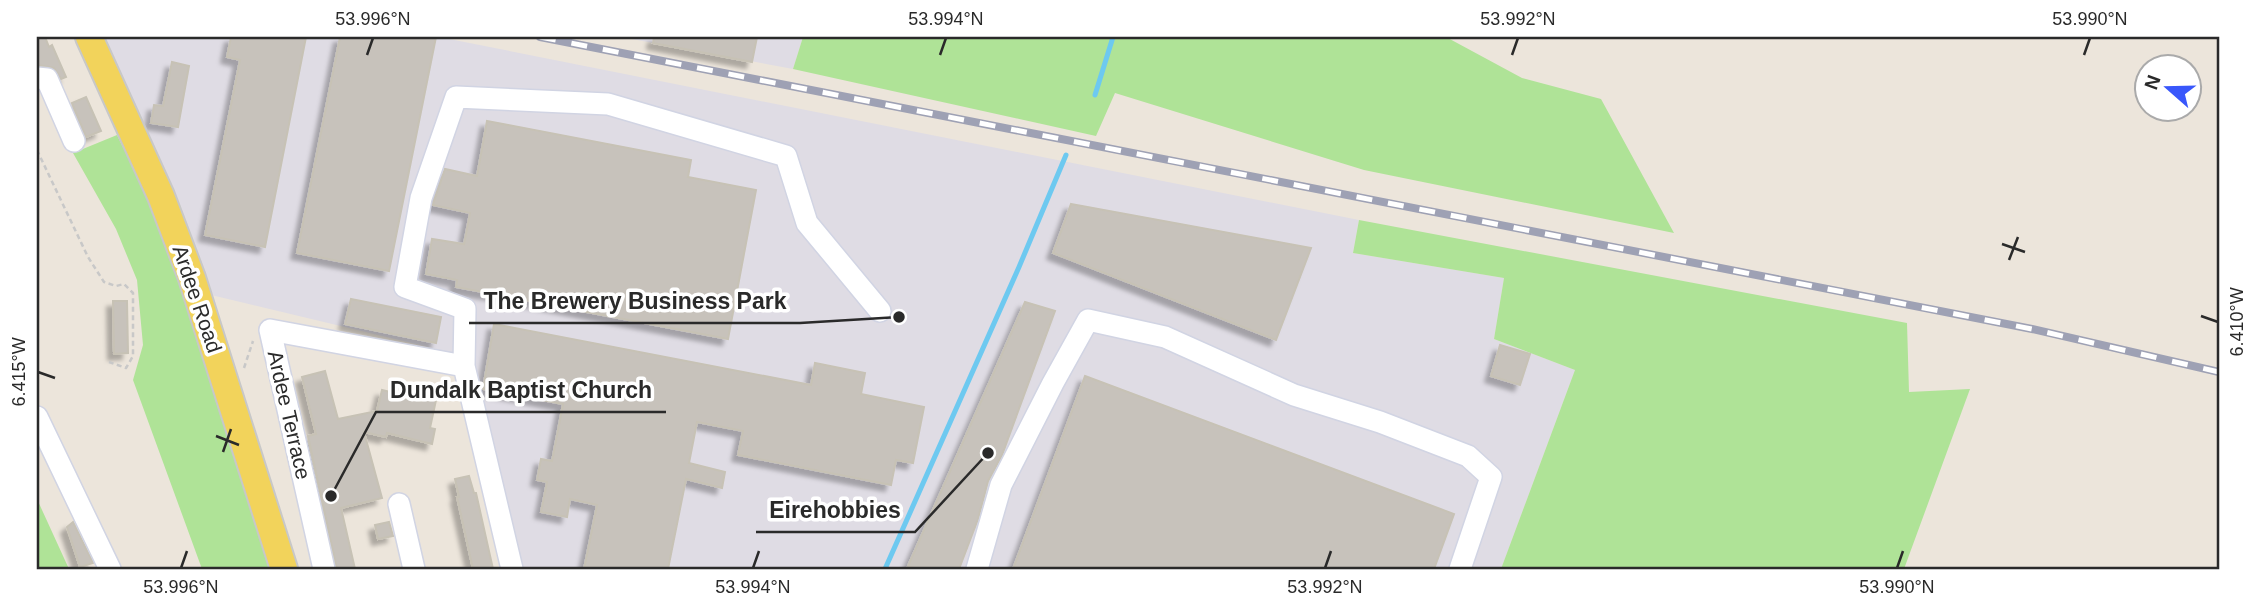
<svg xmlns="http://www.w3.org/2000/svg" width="2256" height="606" font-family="Helvetica,sans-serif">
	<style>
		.industrial { fill: #dfdce4 }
		.green { fill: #afe397 }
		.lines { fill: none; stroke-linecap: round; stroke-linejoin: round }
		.stream { stroke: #6dc9f0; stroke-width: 5 }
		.building { fill: #c7c2bb; stroke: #c7c2b5; stroke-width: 2; filter: url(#shadow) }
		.minor-casing { stroke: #d1d4e3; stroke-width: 24 }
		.major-casing { stroke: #c8c8c8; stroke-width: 30 }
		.path { stroke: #c8c8c8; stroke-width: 2.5; stroke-dasharray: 5 3.5; stroke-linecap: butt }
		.minor { stroke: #fff; stroke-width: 21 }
		.major { stroke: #f2d35b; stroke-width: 26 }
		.rail-casing { stroke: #9ea1b4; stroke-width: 8 }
		.rail { stroke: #fff; stroke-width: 5; stroke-dasharray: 16; stroke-linecap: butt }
		.ticks { fill: none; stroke: #2a2a2a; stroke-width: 2.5 }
		.labels { text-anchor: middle; stroke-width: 7; stroke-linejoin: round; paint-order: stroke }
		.street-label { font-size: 21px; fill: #2a2a2a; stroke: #fff }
		.leader { fill: none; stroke: #2a2a2a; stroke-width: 2.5 }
		.callout-dot { fill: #2a2a2a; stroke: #fff; stroke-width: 2.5 }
		.callout-label { font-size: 23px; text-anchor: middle; font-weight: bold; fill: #2a2a2a; stroke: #fff; stroke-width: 7; stroke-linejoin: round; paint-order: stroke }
		.neatline { fill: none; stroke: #2a2a2a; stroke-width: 2.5 }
		.ticks-label { font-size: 18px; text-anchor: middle; fill: #2a2a2a }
	</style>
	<defs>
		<filter id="shadow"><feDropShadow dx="-6" dy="6" stdDeviation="2" flood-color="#0004"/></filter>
	</defs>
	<rect width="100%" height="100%" fill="#ece5db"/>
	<path class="industrial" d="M103,37h336l920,183 -6,33 151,25 -10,61 81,31 -74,199h-978l-49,-211 -267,-64z
		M621,37h182l-10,32z"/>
	<path class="green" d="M803,37h643l76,41 79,21 73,134 -310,-63 -249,-77 -19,43 -303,-67z
		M117,135l45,92 62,187 45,155h-67l-69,-189 10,-35 -6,-65 -21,-51 -43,-76z
		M1359,220l548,103 2,69 61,-3 -66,180h-403l74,-199 -81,-31 10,-61 -151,-25z
		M37,499l32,70h-32z"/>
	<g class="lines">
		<path class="stream" d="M1095,95l18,-58
			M885,569l134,-302 47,-112"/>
	</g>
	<path class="building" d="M37,37h8l4,10 3,-2 14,32 -5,2 -7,-11 -17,-3z
		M231,37h75l-41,210 -60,-12 35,-175 -13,-3z
		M340,37h96l-47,234 -92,-18z
		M654,37h103l-5,25 -99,-19z
		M172,62l17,4 -11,61 -27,-4 3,-18 9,1z
		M86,97l15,34 -15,6 -14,-34z
		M487,121l204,39 -3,17 68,13 -28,149 -272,-52 1,-7 -31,-6 6,-35 32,5 6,-31 -37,-8 1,-4 11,-32 32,7z
		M1071,204l240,44 -35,92 -223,-87z
		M351,299l90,18 -5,26 -91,-19z
		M113,301h14l1,52 -14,1z
		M1025,302l30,9 -53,144 -14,26 -10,38 -19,50h-43l-8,-3z
		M494,324l317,61 4,-22 50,10 -4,21 63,13 -11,56 -17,-3 -5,25 -153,-30 5,-24 -46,-9 -8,41 36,9 -3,16 -36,-9 -18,90h-84l13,-64 -27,-6 -3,18 -26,-5 6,-30 -10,-2 4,-21 11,2 11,-57 -80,-15z
		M1500,345l30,9 -10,31 -29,-9z
		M325,371l13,48 39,-8 5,-21 12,3 -1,2 29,6 1,-3 13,2 -6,28 5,1 -3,15 -45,-11 -1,4 -22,-5 18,66 -41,10 14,61h-18l-29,-133 8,-2 -14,-57z
		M1085,376l369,138 -20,55h-421z
		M469,476l5,17h2l17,76h-20l-16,-72h2l-4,-18z
		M73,522l20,41 -13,4 -13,-40z
		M389,522l4,14 -15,3 -3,-14z"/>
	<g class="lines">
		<defs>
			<path id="minor" d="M37,78l10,1 27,62
				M464,366l1,-57 -60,-22 16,-89 35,-101 152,7 178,52 21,67 73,88
				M37,417l73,152
				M399,504l15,65
				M324,569l-54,-239 194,36 48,203
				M977,569l24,-84 52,-102 35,-63 77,17 129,58 86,27 88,34 23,21 -31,92"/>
			<path id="major" d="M89,37l72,159 31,82 92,291"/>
		</defs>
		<use href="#minor" class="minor-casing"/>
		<use href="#major" class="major-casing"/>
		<path class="path" d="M37,150l51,107 16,25 12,4 8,-2 9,9v63l-7,12 -17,-6
			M244,368l9,-27"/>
		<use href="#minor" class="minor"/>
		<use href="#major" class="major"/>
		<defs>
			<path id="rail" d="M540,37l1492,292 187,43"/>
		</defs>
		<use href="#rail" class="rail-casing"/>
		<use href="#rail" class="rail"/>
	</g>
	<path class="ticks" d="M367,55l6,-17M940,55l6,-17M1512,55l6,-17M2084,55l6,-17M2002,244l23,8M2009,260l9,-23M2201,316l17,6M38,372l17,6M216,436l23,9M223,452l8,-23M181,568l6,-17M753,568l6,-17M1325,568l6,-17M1897,568l6,-17"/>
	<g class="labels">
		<g class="street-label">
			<text transform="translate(197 299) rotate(71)" y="7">Ardee Road</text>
			<text transform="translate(289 415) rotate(77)" y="7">Ardee Terrace</text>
		</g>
	</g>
	<path class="leader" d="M899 317L800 323H469M331 496L376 412H666M988 453L915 532H756"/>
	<g class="callout-dot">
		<circle cx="899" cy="317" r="7"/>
		<circle cx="331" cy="496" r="7"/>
		<circle cx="988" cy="453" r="7"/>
	</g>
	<g class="callout-label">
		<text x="635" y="309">The Brewery Business Park</text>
		<text x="521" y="398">Dundalk Baptist Church</text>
		<text x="835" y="518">Eirehobbies</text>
	</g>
	<rect width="2256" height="606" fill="none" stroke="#ffffff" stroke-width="77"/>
	<g transform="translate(2168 88) rotate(290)"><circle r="33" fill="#ffffff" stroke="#aaaaaa" stroke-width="2"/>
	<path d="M0-5L12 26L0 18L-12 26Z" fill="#3957fb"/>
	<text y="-10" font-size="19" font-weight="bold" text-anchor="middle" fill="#2a2a2a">N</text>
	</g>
	<rect x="38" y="38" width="2180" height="530" class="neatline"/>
	<g class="ticks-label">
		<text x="373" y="25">53.996°N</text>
		<text x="946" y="25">53.994°N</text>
		<text x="1518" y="25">53.992°N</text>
		<text x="2090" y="25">53.990°N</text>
		<text transform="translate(2237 322) rotate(-90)" y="6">6.410°W</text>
		<text transform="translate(19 372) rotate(-90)" y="6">6.415°W</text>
		<text x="181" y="593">53.996°N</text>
		<text x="753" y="593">53.994°N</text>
		<text x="1325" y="593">53.992°N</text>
		<text x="1897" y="593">53.990°N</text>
	</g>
</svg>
